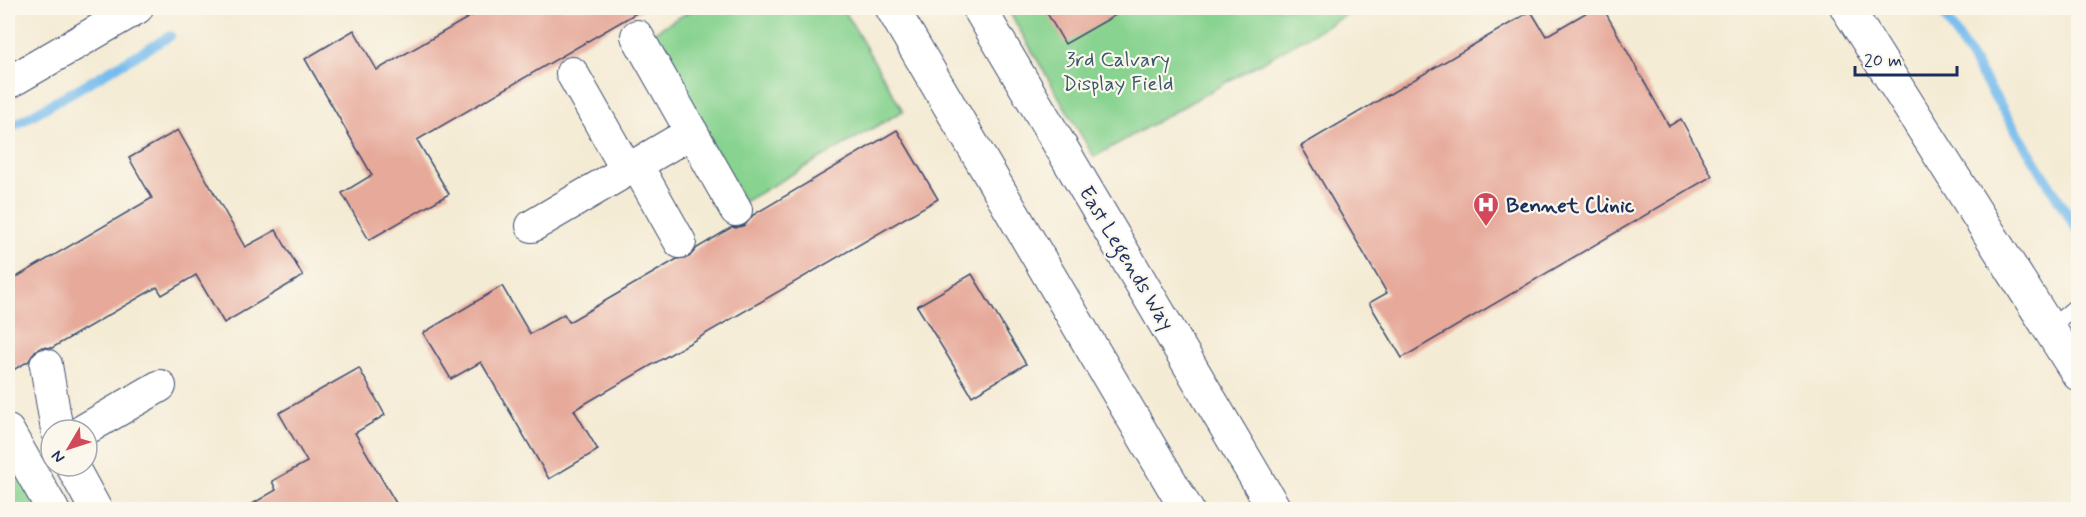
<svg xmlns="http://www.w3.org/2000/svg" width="2086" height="517" font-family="Mynerve,sans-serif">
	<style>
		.green { fill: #88d390; stroke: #528177; stroke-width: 1.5 }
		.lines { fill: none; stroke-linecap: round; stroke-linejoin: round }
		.stream { stroke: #76bced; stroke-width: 10 }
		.building { fill: #e6a99a }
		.lane-casing { stroke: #3c4b70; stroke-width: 17 }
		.street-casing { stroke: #3c4b70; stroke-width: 34 }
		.secondary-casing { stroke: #3c4b70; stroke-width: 35 }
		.lane { stroke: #fff; stroke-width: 15 }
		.street { stroke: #fff; stroke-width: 32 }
		.secondary { stroke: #fff; stroke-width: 33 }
		.labels { text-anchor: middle; stroke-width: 4.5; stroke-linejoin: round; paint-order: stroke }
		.park-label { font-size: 21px; fill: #36586a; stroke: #fbf7ec }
		.poi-label { font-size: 21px; font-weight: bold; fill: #1b2f5e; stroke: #fbf7ec; text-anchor: start }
		.street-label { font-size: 21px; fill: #1b2f5e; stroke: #fbf7ec }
	</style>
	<rect width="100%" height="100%" fill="#fbf7ec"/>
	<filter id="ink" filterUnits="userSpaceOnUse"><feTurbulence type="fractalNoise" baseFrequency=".0167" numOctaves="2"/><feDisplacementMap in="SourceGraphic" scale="12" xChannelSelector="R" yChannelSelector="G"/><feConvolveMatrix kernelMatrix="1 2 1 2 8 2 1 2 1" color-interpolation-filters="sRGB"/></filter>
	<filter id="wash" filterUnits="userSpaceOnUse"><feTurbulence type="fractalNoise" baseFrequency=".008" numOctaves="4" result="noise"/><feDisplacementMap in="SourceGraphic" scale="24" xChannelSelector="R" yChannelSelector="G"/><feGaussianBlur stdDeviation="1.35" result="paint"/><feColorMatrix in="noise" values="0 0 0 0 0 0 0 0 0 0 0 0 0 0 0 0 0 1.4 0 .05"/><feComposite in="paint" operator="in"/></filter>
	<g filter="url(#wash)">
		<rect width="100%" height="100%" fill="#f4ebd4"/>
		<path class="green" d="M695,8h148l60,103 -159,91 -95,-167z
			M1007,8h351l-264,149z
			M8,448l34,61h-34z"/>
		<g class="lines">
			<path class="stream" d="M1940,8l138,223
				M8,129l162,-93"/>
		</g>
		<g id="blocks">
			<path class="building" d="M485,8h160l-228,132 32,54 -80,46 -27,-47 30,-18 -67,-116 49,-29 23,40z
				M1044,8h84l-63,36z
				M1594,8h9l66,118 12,-7 31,57 -310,182 -33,-55 18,-10 -86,-147 230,-135 15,25z
				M178,130l67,117 31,-17 27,46 -79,47 -28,-48 -34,20 -5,-8 -105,61 -10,-1 -7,4 -6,10 -21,12v-91l144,-84 -23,-40z
				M897,130l41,69 -364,211 24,40 -49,29 -68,-117 -30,17 -28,-46 79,-47 28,48 34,-20 5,8 108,-63 12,-2 8,-9 35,-21 4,1 9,-3 8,-10z
				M972,274l54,90 -54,32 -55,-90z
				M359,368l26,47 -30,18 45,77h-158l34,-20 -4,-9 35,-19 -28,-49z"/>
		</g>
	</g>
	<g filter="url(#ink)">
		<use href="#blocks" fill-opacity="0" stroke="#3c4b70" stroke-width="1.5"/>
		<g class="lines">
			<defs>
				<path id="lane" d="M2050,328l28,-24"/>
				<path id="street" d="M637,36l99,174
					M572,73l55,97
					M8,83l129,-75
					M636,164l44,78
					M532,226l160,-94
					M46,365l11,65
					M84,430l76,-44
					M8,431l45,79
					M72,466l24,44"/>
				<path id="secondary" d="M892,8l295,502
					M979,8l296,502
					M1847,8l231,366"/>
			</defs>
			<use href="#lane" class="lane-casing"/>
			<use href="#street" class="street-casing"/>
			<use href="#secondary" class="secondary-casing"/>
			<use href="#lane" class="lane"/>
			<use href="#street" class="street"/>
			<use href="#secondary" class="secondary"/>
		</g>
	</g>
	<defs>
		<symbol id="hospital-pin" viewBox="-11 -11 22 30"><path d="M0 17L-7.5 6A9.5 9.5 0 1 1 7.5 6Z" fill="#d1495b" stroke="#fbf7ec"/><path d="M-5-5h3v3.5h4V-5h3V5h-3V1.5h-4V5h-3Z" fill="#fff"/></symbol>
	</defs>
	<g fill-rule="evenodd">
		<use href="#hospital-pin" x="1471" y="190" width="30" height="40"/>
	</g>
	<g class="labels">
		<g class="park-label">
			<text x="1118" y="66">3rd Calvary<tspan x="1118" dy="24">Display Field</tspan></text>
		</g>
		<g class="poi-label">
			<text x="1506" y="212">Bennet Clinic</text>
		</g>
		<g class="street-label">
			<text transform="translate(1127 258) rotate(59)" y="7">East Legends Way</text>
		</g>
	</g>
	<rect width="2086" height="517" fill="none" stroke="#fbf7ec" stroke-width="30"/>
	<g transform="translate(69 448) rotate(231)"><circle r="28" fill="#fbf7ec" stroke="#a1a7b3" stroke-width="1.5"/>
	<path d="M0-4.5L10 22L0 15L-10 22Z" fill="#d1495b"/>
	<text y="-9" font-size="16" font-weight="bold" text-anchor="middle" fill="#1b2f5e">N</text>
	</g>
	<path d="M1855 66v9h102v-9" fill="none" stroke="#1b2f5e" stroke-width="3"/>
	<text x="1864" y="66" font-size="18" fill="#1b2f5e" stroke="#fbf7ec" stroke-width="4.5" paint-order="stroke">20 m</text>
</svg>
